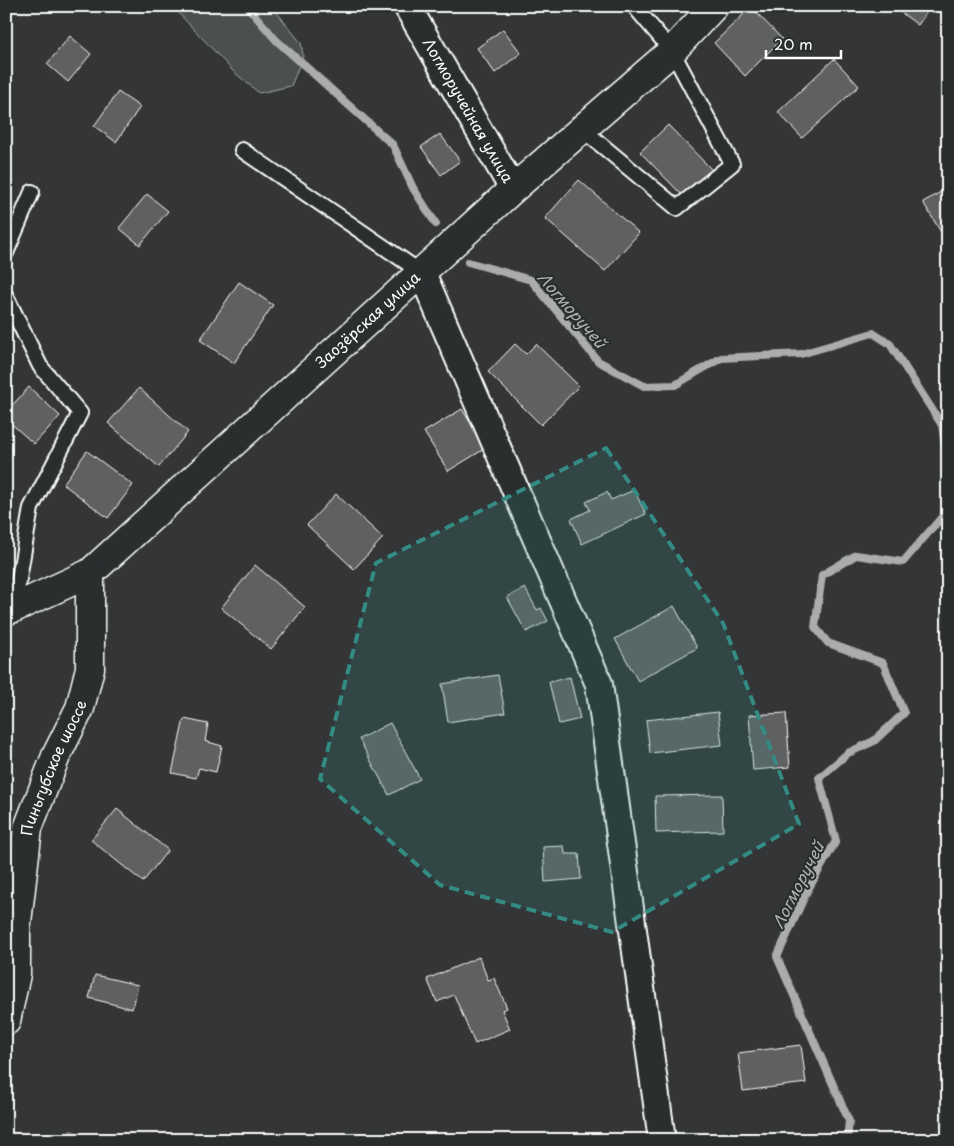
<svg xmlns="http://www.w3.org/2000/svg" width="954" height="1146" font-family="'Playpen Sans',sans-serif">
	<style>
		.green { fill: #4c4f50; stroke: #a6a7a8 }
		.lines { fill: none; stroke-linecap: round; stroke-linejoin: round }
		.stream { stroke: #abacad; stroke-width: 8 }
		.building { fill: #5f6162; stroke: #fff }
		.service-casing { stroke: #fff; stroke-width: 18 }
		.minor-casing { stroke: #fff; stroke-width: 30 }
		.tertiary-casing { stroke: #fff; stroke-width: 31 }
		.service { stroke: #2a2d2e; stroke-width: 14 }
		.minor { stroke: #2a2d2e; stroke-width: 26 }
		.tertiary { stroke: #2a2d2e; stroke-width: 28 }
		.marked { fill: #338b84; fill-opacity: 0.2; stroke: #338b84; stroke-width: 4; stroke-dasharray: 10 6; stroke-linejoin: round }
		.labels { text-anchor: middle; stroke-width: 4; stroke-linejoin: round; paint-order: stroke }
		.street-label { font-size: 15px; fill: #fff; stroke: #2a2d2e }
		.water-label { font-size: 16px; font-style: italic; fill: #b2b3b4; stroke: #2a2d2e }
	</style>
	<rect width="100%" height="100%" fill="#333536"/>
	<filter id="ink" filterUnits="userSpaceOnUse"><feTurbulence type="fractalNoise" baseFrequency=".02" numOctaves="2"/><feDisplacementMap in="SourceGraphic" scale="10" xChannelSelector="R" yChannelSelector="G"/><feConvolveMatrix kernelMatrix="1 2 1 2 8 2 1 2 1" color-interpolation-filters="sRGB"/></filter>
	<g filter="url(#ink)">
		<path class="green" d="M172,6h100l29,37 2,13 -12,30 -32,7 -26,-22z"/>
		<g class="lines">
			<path class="stream" d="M247,6l29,34 117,105 20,43 23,36
				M468,262l63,18 67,81 46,25 31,-1 46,-27 80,-4 72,-21 17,11 52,81 6,41
				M847,1140l2,-19 -72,-164 30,-66 29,-50 -17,-63 29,-25 26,-12 30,-28 -21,-50 -55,-20 -13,-16 7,-52 34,-20 47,7 45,-52"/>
		</g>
		<path class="building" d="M892,6h39l-13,19z
			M751,7l31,32 -37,37 -31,-33z
			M503,29l18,24 -26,20 -18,-25z
			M70,36l21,18 -23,28 -21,-18z
			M834,59l25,27 -57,52 -24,-26z
			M118,92l22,15 -24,35 -22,-16z
			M668,125l45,46 -28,27 -45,-46z
			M440,134l20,27 -19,14 -20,-28z
			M579,180l60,53 -34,38 -60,-53z
			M948,188v56l-25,-42z
			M147,194l21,17 -28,34 -21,-17z
			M239,282l34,23 -39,58 -34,-23z
			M515,344l11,10 10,-10 43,42 -38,39 -53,-53z
			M29,387l31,29 -26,28 -28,-25v-7z
			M139,388l49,44 -29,35 -51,-44z
			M462,409l24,39 -38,23 -24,-39z
			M87,451l46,34 -25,33 -45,-34z
			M634,490l12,24 -64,30 -11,-25 19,-9 -4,-8 21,-10 4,8z
			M336,494l47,44 -29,31 -47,-44z
			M255,565l50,42 -34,42 -50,-41z
			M525,588l12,22 4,-2 7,13 -22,11 -19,-35z
			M674,606l23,42 -59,33 -23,-42z
			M498,675l7,38 -57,9 -6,-38z
			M570,677l10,42 -21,5 -10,-42z
			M718,712l4,33 -72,8 -4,-33z
			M786,713l4,54 -37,3 -4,-55z
			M184,719l24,5 -3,17 17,5 -6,26 -17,-4 -3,10 -24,-5z
			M390,723l30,56 -31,16 -30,-56z
			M722,795l1,36 -67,2 -1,-37z
			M117,809l51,41 -25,32 -52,-42z
			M564,846l1,8h14l2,25 -36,3 -2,-35z
			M479,957l9,23 6,-2 13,30 -5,2 8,19 -35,15 -21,-49 -17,7 -10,-23z
			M95,975l43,10 -6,24 -43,-11z
			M801,1045l5,38 -63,8 -5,-38z
			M70,1131l38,9h-40z"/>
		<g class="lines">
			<defs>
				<path id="service" d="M582,129l95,79 55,-44 -60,-113 -38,-45
					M242,150l180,123
					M6,253l26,-61
					M6,296l34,70 40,47 -49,95 -17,100"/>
				<g id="minor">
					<path id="s1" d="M407,6l106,183"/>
					<path d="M422,273l177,411 63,456"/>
				</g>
				<g id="tertiary">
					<path id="s2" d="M6,611l8,-3 76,-35 423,-384 159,-138 42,-45"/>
					<path id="s3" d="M6,1021l10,-47v-43l12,-103 28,-72 24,-48 10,-40v-95"/>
				</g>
			</defs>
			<use href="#service" class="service-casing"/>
			<use href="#minor" class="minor-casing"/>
			<use href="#tertiary" class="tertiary-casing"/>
			<use href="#service" class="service"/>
			<use href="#minor" class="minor"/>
			<use href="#tertiary" class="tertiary"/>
		</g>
	</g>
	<path class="marked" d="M606,448l117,175 76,201 -187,108 -172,-47 -120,-106 56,-216z"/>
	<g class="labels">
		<g class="street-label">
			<text dy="5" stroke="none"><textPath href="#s1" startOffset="121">Логморучейная улица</textPath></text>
			<text dy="5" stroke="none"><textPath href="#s2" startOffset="468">Заозёрская улица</textPath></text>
			<text dy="5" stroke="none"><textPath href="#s3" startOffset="260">Пиньгубское шоссе</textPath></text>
		</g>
		<g class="water-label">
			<text transform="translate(572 310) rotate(49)" y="6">Логморучей</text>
			<text transform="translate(798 885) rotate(-63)" y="6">Логморучей</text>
		</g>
	</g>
	<rect width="954" height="1146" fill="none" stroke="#2a2d2e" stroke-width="25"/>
	<rect x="12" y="12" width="929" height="1121" fill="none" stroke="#fff" stroke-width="2" filter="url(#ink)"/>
	<path d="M766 50v8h75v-8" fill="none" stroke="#ffffff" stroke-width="2.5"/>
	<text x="774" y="50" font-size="15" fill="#ffffff" stroke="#2a2d2e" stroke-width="4" paint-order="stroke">20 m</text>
</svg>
